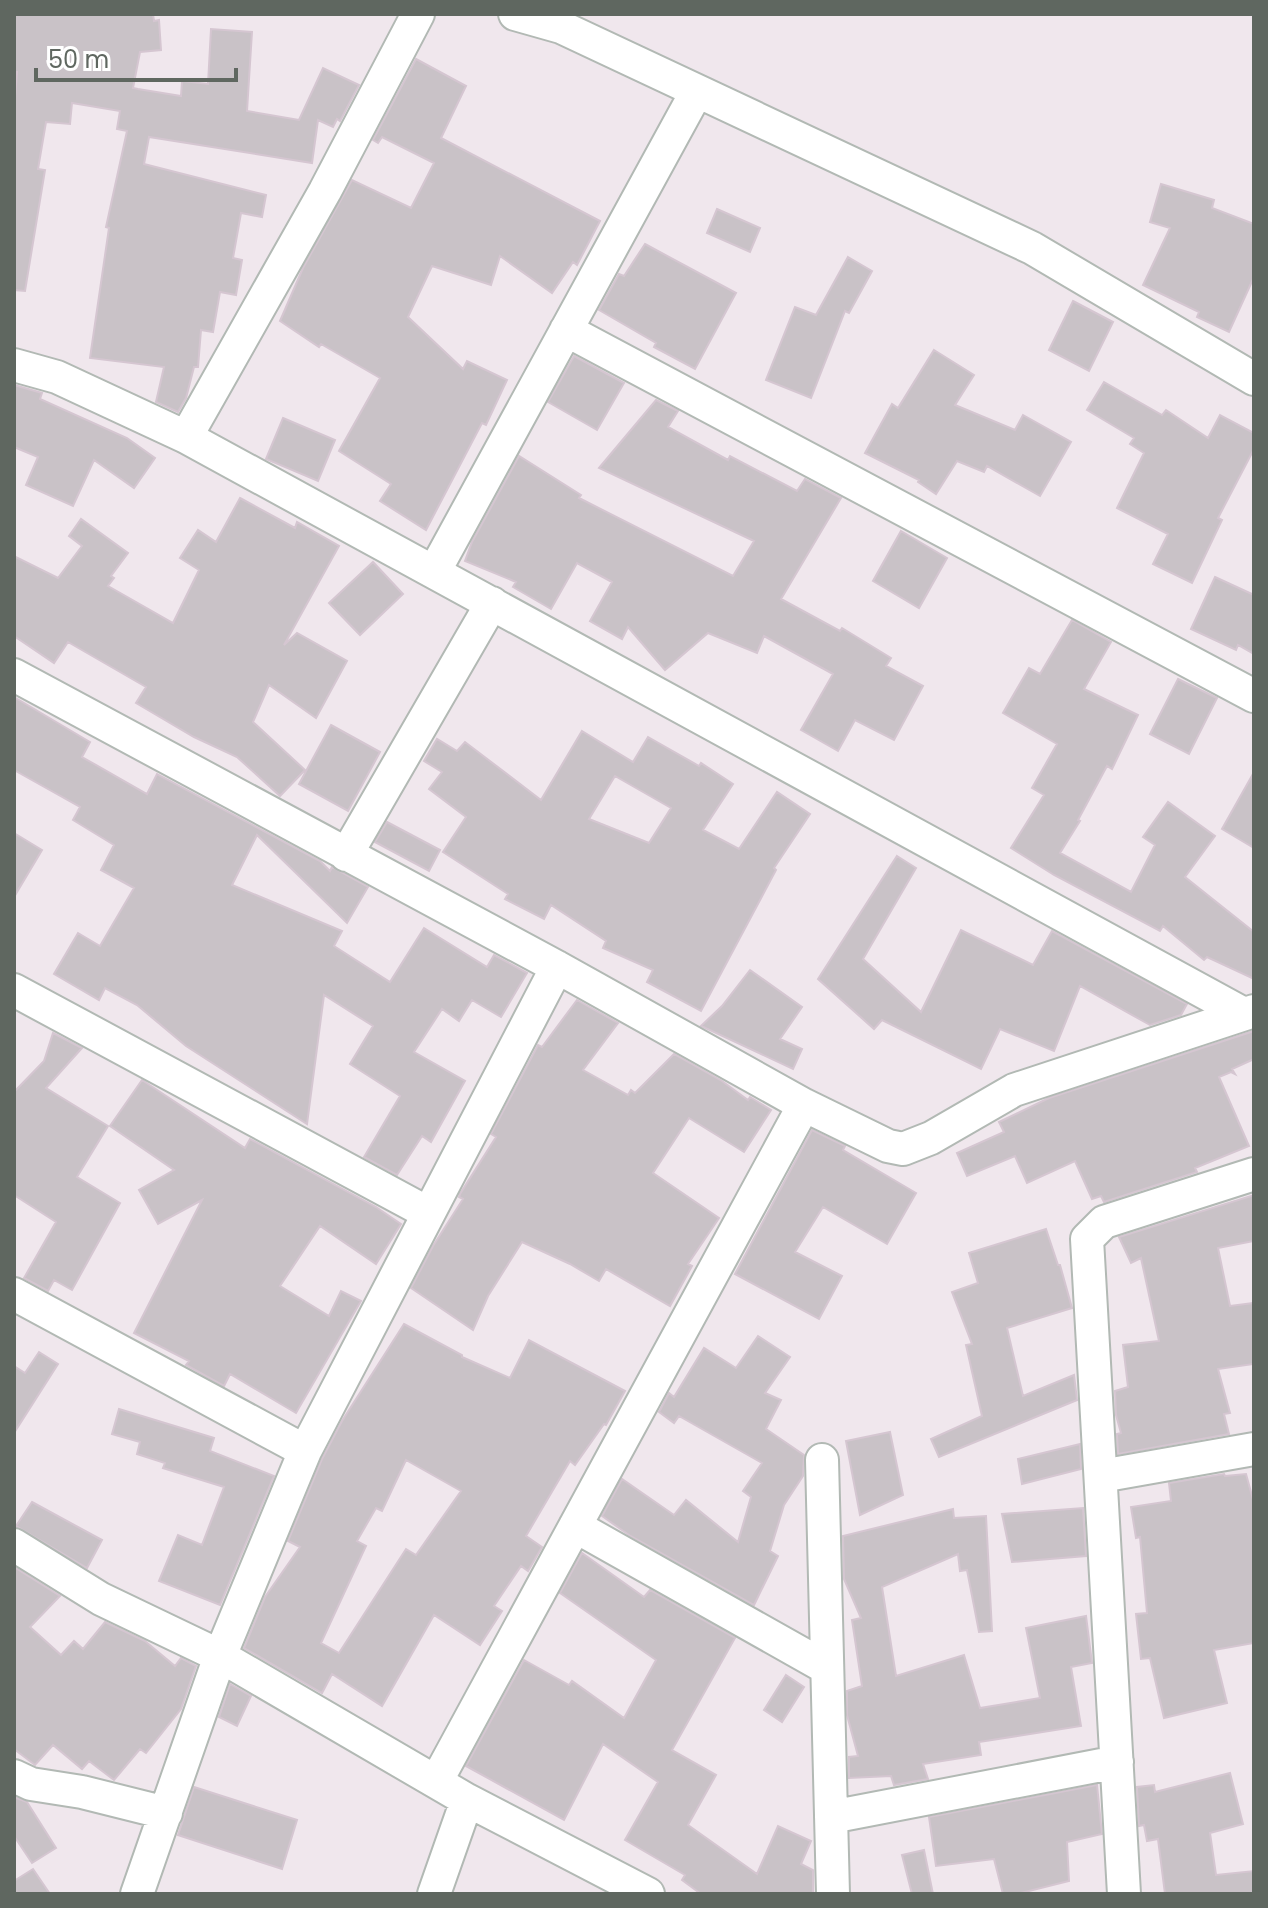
<svg xmlns="http://www.w3.org/2000/svg" width="1268" height="1908" font-family="Poppins,sans-serif">
	<style>
		.building { fill: #c9c2c7; stroke: #d5c6d1; stroke-width: 2; fill-rule: evenodd }
		.lines { fill: none; stroke-linecap: round; stroke-linejoin: round }
		.minor-casing { stroke: #b2b9b4; stroke-width: 36 }
		.minor { stroke: #fff; stroke-width: 32 }
	</style>
	<rect width="100%" height="100%" fill="#f0e7ed"/>
	<path class="building" d="M14,14h139l1,7 5,-1 2,30 -21,2 -7,36 5,1 43,7 1,-15 26,3 3,-55 41,3 -5,79 52,9 24,-52 36,17 -19,36 -3,-2 -4,8 -15,-7 -6,43 -163,-26 -5,27 122,31 -4,22 -21,-4 -8,45 9,2 -6,35 -16,-3 -7,40 -12,-2 -3,37h-4l-8,31 -8,14 -22,-10 8,-35 -74,-9 19,-130 -3,-1 21,-96 -10,-2 3,-18 -48,-8 -2,21 -24,-2 -8,47 7,1 -20,121 -11,-1v-180l3,-38h-3z
		M416,59l50,27 -25,52 159,83 -23,44 -4,-3 -21,31 -52,-37 -9,29 -59,-19 -24,51 55,52 4,-8 40,19 -21,45 -4,-2 -56,107 -46,-29 11,-17 -52,-33 41,-73 -59,-34 -2,3 -39,-26 23,-53 49,-88 59,28 23,-45 -52,-26 -4,6 -5,-3z
		M1161,184l53,16 -2,8 42,16v53l-25,55 -32,-15 2,-5 -56,-27 27,-57 -20,-6z
		M717,209l43,19 -10,24 -43,-19z
		M645,244l91,49 -41,76 -41,-22 2,-4 -57,-33 20,-36 5,2z
		M848,257l24,14 -23,42 -4,-2 -34,87 -45,-18 29,-73 21,8z
		M1073,301l40,21 -24,49 -40,-21z
		M934,350l40,25 -19,30 60,25 8,-15 48,27 -31,54 -53,-30 -3,6 -27,-11 -21,33 -18,-12 1,-2 -54,-27 27,-49 6,4z
		M574,356l50,27 -27,47 -49,-28z
		M1104,382l58,33 4,-5 42,28 12,-23 34,18v16l-36,69 4,2 -30,63 -39,-19 15,-30 -51,-26 27,-55 -14,-9 4,-6 -47,-28z
		M14,385l28,8 -2,6 87,39 28,20 -21,30 -40,-28 -21,46 -47,-21 12,-28 -24,-10z
		M656,400l22,11 -10,16 60,33 2,-4 67,35 8,-12 36,19 -60,101 59,32 2,-3 49,30 -5,8 37,20 -29,54 -39,-20 -17,31 -37,-21 32,-56 -69,-38 -7,17 -49,-20 -43,37 -37,-43 -6,12 -32,-18 22,-39 -35,-19 -26,46 -38,-22 3,-5 -51,-21 7,-19 47,-86 62,39 -2,3 154,78 21,-35 -155,-73z
		M283,418l52,22 -17,41 -52,-22z
		M240,498l55,30 2,-6 42,24 -55,99 13,-12 50,28 -31,57 -47,-33 -16,37 52,48 -25,26 -43,-39 -43,-20 -58,-34 10,-16 -78,-45 -14,21 -40,-27v-80l44,22 24,-32 -13,-10 12,-17 47,34 -17,23 3,2 -6,8 65,37 26,-53 -19,-12 18,-28 18,12z
		M901,531l46,27 -28,50 -46,-27z
		M373,562l30,32 -43,41 -31,-32z
		M1215,577l39,18v59l-16,-9 -2,5 -45,-21z
		M1072,620l39,22 -27,47 54,26 -26,54 -5,-3 -29,54 2,1 -20,32 71,39 24,-47 -12,-8 25,-35 47,34 -30,41 69,55v47l-47,-22 -3,3 -41,-34 -3,5 -106,-56 -43,-27 33,-53 -12,-7 25,-44 -54,-31 26,-45 11,6z
		M1178,679l39,19 -28,56 -39,-20z
		M14,697l76,45 -8,15 65,37 10,-20 163,87 10,10 2,-4 36,20 -21,36 -90,-88 -25,50 110,46 -8,15 56,36 34,-54 63,39 7,-12 33,18 -26,44 -29,-17 -13,21 -17,-12 -28,43 51,29 -34,61 -9,-6 -25,39 -33,-18 36,-61 -50,-32 23,-38 -49,-31 -17,129 -121,-78 -49,-41 -32,-17 -6,12 -45,-26 24,-41 22,13 34,-58 -33,-18 13,-25 -41,-25 7,-13 -66,-37z
		M331,725l49,27 -32,59 -49,-27z
		M582,731l51,31 15,-25 51,29 2,-3 32,21 -30,46 36,19 38,-57 33,22 -36,54 2,2 -75,141 -54,-29 6,-12 -50,-22 3,-7 -55,-36 -7,14 -39,-20 3,-5 -65,-42 23,-35 -37,-28 13,-17 -18,-11 13,-22 20,12 8,-9 76,58zM615,776l56,32 -22,35 -60,-24z
		M1254,772v76l-32,-19z
		M387,822l53,28 -11,21 -54,-29z
		M14,833l28,17 -28,47z
		M897,856l19,12 -53,91 58,53 40,-82 72,35 19,-34 135,73 -6,11 -31,10 -70,-39 -26,65 -54,-22 -19,40 -99,-49 -8,9 -56,-50z
		M750,970l52,37 -22,32 22,10 -9,20 -92,-43 21,-20z
		M577,1000l41,23 -35,47 45,25 3,-5 4,3 39,-39 48,27 26,19 2,-3 21,13 -27,42 -55,-34 -36,55 66,45 -31,46 4,2 -22,40 -64,-37 -7,12 -29,-17 -48,-22 -34,54 -15,34 -62,-42 22,-42 30,-47 -4,-2 1,-3 36,-57 -5,-3 47,-89 4,2z
		M1254,1031v28l-22,10 3,5 -4,-2 -12,5 30,69 -54,22 2,4 -93,30 -3,-6 -9,3 -17,-38 -48,22 -12,-27 -48,20 -10,-23 47,-21 -5,-10 50,-24z
		M53,1033l29,15 -36,40 62,38 -31,51 43,26 -48,87 -18,-10 -6,11 -24,-13 32,-56 -42,-27v-103l30,-31z
		M142,1080l103,68 5,-9 126,68 25,17 -25,40 -56,-38 -40,60 49,30 12,-25 20,10 -65,112 -66,-39 -6,12 -38,-21 3,-4 -55,-28 68,-133 -44,24 -19,-34 35,-20 -64,-44z
		M812,1130l33,16 -2,4 73,43 -29,51 -64,-37 -28,45 47,24 -23,43 -84,-45z
		M1254,1195v46l-36,7 12,58 24,-3v61l-36,5 12,44 -6,1 5,20 -111,20 -1,-20 4,-1 -5,-18 -1,-24 13,-4 -5,-42 36,-4 -18,-83 -10,5 -12,-26z
		M1046,1229l12,36h2l12,43 -65,20 16,68 51,-21 3,25 -138,57 -8,-18 51,-23 -16,-71 6,-1 -20,-52 26,-9 -9,-30z
		M404,1324l58,31v2l48,21 19,-38 96,51 -19,34 -2,-1 -29,41 -5,-4 -44,75 16,11 -14,24 -7,-5 -27,40 8,5 -22,34 -46,-30 -52,91 -50,-32 -10,19 -78,-45 21,-51 35,-50 -12,-6 34,-82 20,-38zM406,1460l55,31 -45,64 -10,-6 -67,104 -18,-10 45,-97 -9,-5 19,-33 6,3z
		M758,1336l32,21 -25,36 16,7 -15,29 38,26 -1,21 -19,29 -14,46 8,5 -24,49 -125,-70 -27,-19 20,-37 52,36 12,-15 52,42 13,-45 -8,-6 19,-28 -83,-47 -5,7 -15,-11 10,-19 5,4 30,-49 32,20z
		M39,1352l19,12 -44,69v-67l11,7z
		M119,1409l95,29 -4,13 64,25 -54,129 -61,-24 19,-46 24,10 22,-58 -61,-19 2,-5 -28,-9 3,-12 -28,-8z
		M890,1432l13,63 -43,20 -14,-74z
		M1080,1444l1,25 -59,15 -4,-25z
		M1224,1474l1,2 21,-2 8,29v140l-40,7 13,53 -63,15 -14,-60 -9,1 -5,-45 11,-1 -7,-76 -4,1 -5,-31 40,-6 -2,-18z
		M32,1502l70,38 -15,28 -71,-42z
		M1083,1508l3,48 -74,6 -10,-48z
		M953,1509l1,9 32,-2 6,115 -13,1 -12,-62 -7,1 -2,-17 -76,33 14,89 68,-21 16,53 60,-10 -14,-70 60,-12 6,47 -21,4 10,59 -102,16 2,13 -58,9 5,15 -34,6 -3,-9 -42,2v-21l9,-1 -11,-41v-24l15,-5 -10,-66 9,-2 -17,-39 -1,-43z
		M582,1553l62,44 6,-7 85,48 -63,112 44,25 -28,50 69,49 21,-48 33,15 -10,23 12,6v24h-112l-19,-14 3,-5 -60,-35 33,-58 -55,-38 -39,76 -98,-54 58,-106 45,25 3,-4 52,37 32,-58 -96,-67z
		M14,1567l46,29 -30,31 31,28 13,-14 9,8 22,-27 40,19 30,25 6,-8 15,8 -15,43 -35,44 -6,-4 -26,31 -25,-19 -7,8 -29,-24 -18,20 -21,-16z
		M786,1675l18,12 -22,35 -18,-12z
		M230,1684l21,12 -14,30 -18,-9z
		M1230,1773l13,51 -33,9 6,42 38,-4v23h-89l-7,-55 -11,2 -3,-16 -5,1 -2,-39 17,-2 1,7z
		M1097,1785l5,49 -35,8 2,39 -52,13h-14l-9,-35 -58,7 -7,-49z
		M194,1787l103,33 -15,49 -104,-34z
		M14,1797l13,5 29,46 -24,15 -18,-27z
		M924,1850l9,44h-21l-10,-39z
		M33,1869l17,25h-36v-13z"/>
	<g class="lines">
		<defs>
			<path id="minor" d="M515,14l46,13 471,221 222,131
				M566,330l688,366
				M14,365l43,12 129,60 1058,577
				M186,437l139,-246 93,-177
				M434,572l263,-481
				M14,675l543,292 247,138 84,41 15,3 28,-11 83,-48 240,-79
				M346,855l146,-252
				M14,990l414,223
				M14,1294l291,157
				M822,1460l11,434
				M1101,1476l153,-27
				M575,1526l252,142
				M14,1545l87,54 119,57 247,144 181,94
				M14,1776l17,8 51,8 84,21
				M436,1782l368,-677
				M831,1817l286,-55
				M137,1894l83,-238 85,-205 252,-484
				M434,1894l33,-94
				M1124,1894l-37,-655 17,-17 150,-48"/>
		</defs>
		<use href="#minor" class="minor-casing"/>
		<use href="#minor" class="minor"/>
	</g>
	<rect width="1268" height="1908" fill="none" stroke="#5f6760" stroke-width="32"/>
	<path d="M36 68v12h200v-12" fill="none" stroke="#5f6760" stroke-width="4"/>
	<text x="48" y="68" font-size="24" fill="#5f6760" stroke="#ffffff" stroke-width="6" paint-order="stroke">50 m</text>
</svg>
